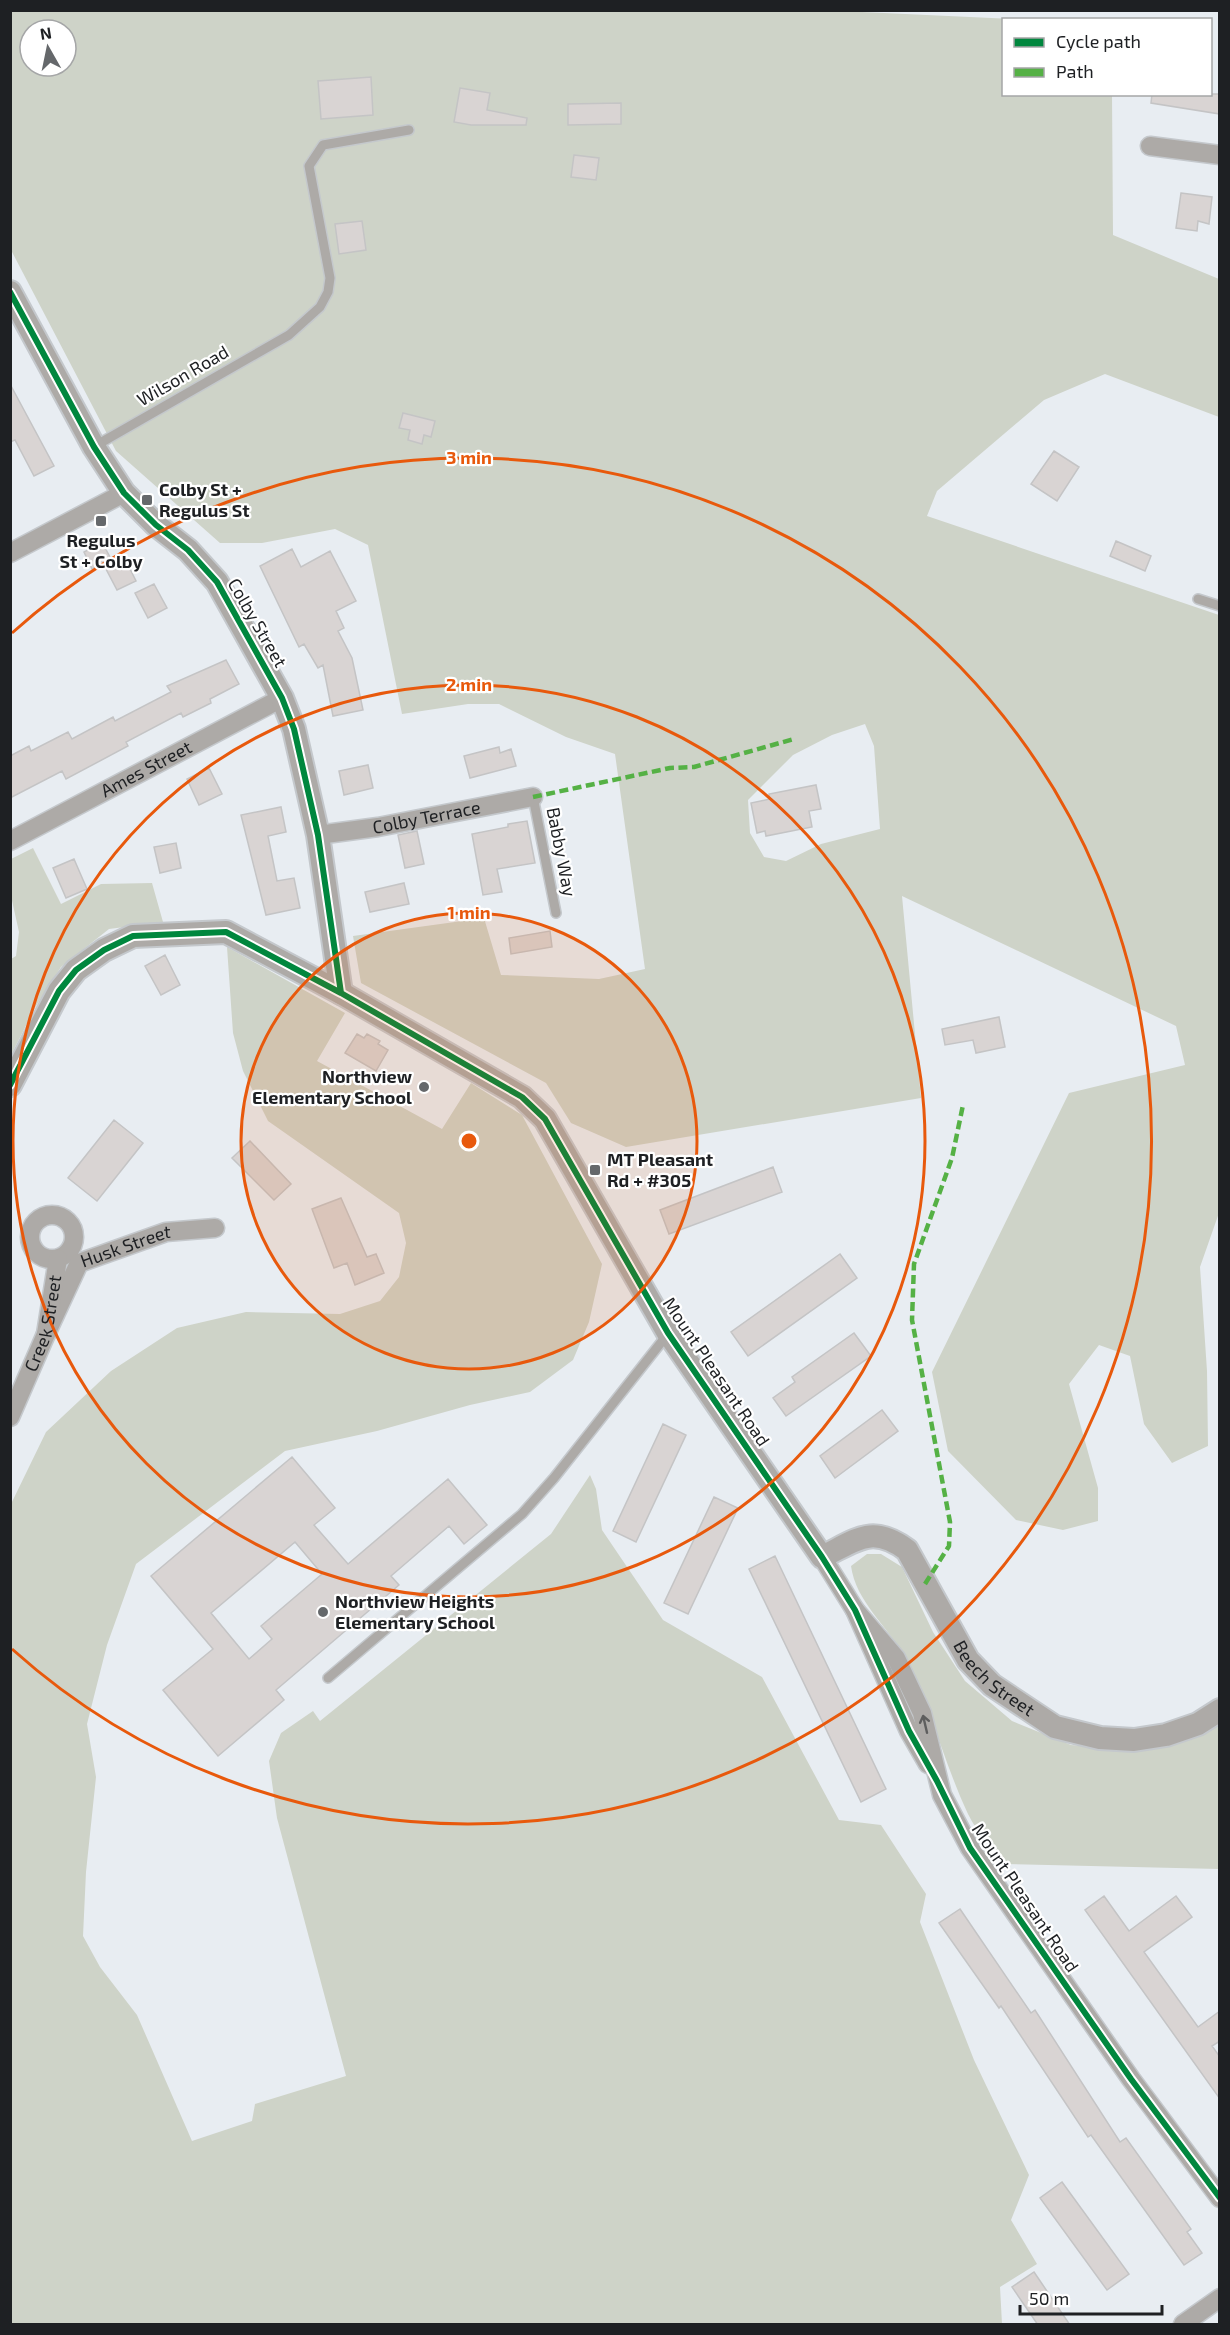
<svg xmlns="http://www.w3.org/2000/svg" width="1230" height="2335" font-family="'Exo 2',sans-serif">
	<style>
		.green { fill: #ced3c8; fill-rule: evenodd }
		.building { fill: #d9d4d3; stroke: #c4c4c5; stroke-width: 1.5; fill-rule: evenodd }
		.lines { fill: none; stroke-linecap: round; stroke-linejoin: round }
		.service-casing { stroke: #c4c8cc; stroke-width: 12 }
		.minor-casing { stroke: #c4c8cc; stroke-width: 21 }
		.tertiary-casing { stroke: #c4c8cc; stroke-width: 26 }
		.service { stroke: #adaaa7; stroke-width: 9 }
		.minor { stroke: #adaaa7; stroke-width: 18 }
		.tertiary { stroke: #adaaa7; stroke-width: 22 }
		.quiet { stroke: #55b145; stroke-width: 4.5; stroke-dasharray: 9 4.5; stroke-linecap: butt }
		.cycleway-casing { stroke: #fff; stroke-width: 10 }
		.cycleway { stroke: #00873e; stroke-width: 6 }
		.oneway { stroke: #5e5e5e }
		.ring { fill: none; stroke: #e8590c; stroke-width: 3 }
		.poi-dot { fill: #65686b; stroke: #fff; stroke-width: 2 }
		.labels { text-anchor: middle; stroke-width: 4.5; stroke-linejoin: round; paint-order: stroke }
		.street-label { font-size: 18px; fill: #1e2023; stroke: #fff }
		.poi-label { font-size: 18px; font-weight: bold; fill: #1e2023; stroke: #fff; text-anchor: start }
		.centre { fill: #e8590c; stroke: #fff; stroke-width: 3 }
		.ring-label { font-size: 18px; text-anchor: middle; font-weight: bold; fill: #e8590c; stroke: #fff; stroke-width: 4.5; stroke-linejoin: round; paint-order: stroke }
	</style>
	<rect width="100%" height="100%" fill="#e8edf2"/>
	<path class="green" d="M819,10l194,9 -9,1v74l108,1 1,140 106,44v138l-114,-43 -61,26 -107,91 -10,25 292,99 1,595 -20,57 7,104 1,75 -36,17 -28,-39 -14,-68 -31,-11 -30,39 29,104v33l-35,9 -47,-10 -68,-69 -16,-79 137,-279 116,-28 -9,-39 -274,-130 19,202 -295,49 -55,-24 -25,-40 -185,-100 -8,-47 131,-18 17,57 98,4 46,-10 -30,-215 -49,-17 -67,-33h-31l-66,10 -34,-169 -33,-16 -73,14h-42l-104,-92 -105,-201v-239zM30,30h36v36h-36zM865,724l9,22 6,83 -59,15 -35,17 -22,-4 -14,-24 -2,-33 45,-45 39,-20z
		M33,848l28,56 40,-20 51,-1 11,39 -54,7 -48,38 -25,39 -25,49v-96l5,-3 3,-24 -8,-36v-37z
		M227,947l118,66 -28,48 125,68 29,-46 51,32 80,149 -13,58 -16,38 -43,32 -60,13 -93,26 -92,20 -149,113 -29,81 -20,79 9,53 -10,95 -3,64 17,31 37,48 55,126 60,-20 3,-17 91,-28 -69,-258 -8,-57 12,-28 32,-22 7,10 231,-187 39,-59 6,14 6,41 61,90 99,57 77,143 42,5 45,69 -6,28 54,138 55,115 -18,45 26,44 -37,23 2,37h-991v-820l35,-72 65,-61 66,-43 69,-16 94,2 40,-13 19,-24 7,-34 -7,-30 -131,-92 -25,-50 -10,-38z
		M867,1554h14l21,13 31,65 32,49 47,40 59,24 57,5 91,-27v146l-216,-5c-12,-16 -26,-32 -35,-50 -24,-51 -37,-107 -64,-158 -17,-31 -48,-54 -53,-90z"/>
	<path class="building" d="M371,77l2,38 -52,4 -3,-38z
		M460,88l30,5 -3,17 40,8 -1,7h-55l-17,-3z
		M1152,94h68v20l-69,-11z
		M621,103v21l-53,1v-21z
		M574,155l25,3 -3,22 -25,-3z
		M1181,193l31,4 -3,27 -11,-3 -1,10 -21,-3z
		M362,221l4,29 -27,4 -4,-30z
		M10,384l44,82 -20,10 -19,-36 -5,2z
		M403,413l32,8 -4,16 -7,-2 -2,9 -14,-4 2,-10 -11,-2z
		M1054,451l25,16 -22,34 -26,-17z
		M1116,541l35,15 -6,15 -35,-15z
		M102,542l9,17 -19,10 -8,-17z
		M292,549l9,18 29,-16 26,50 -20,10 8,17 -6,3 14,27 11,52 -30,6 -10,-51 -5,3 -14,-24 -5,3 -39,-81z
		M125,559l11,22 -19,9 -11,-21z
		M154,584l13,24 -19,10 -13,-25z
		M226,660l13,24 -29,15 1,4 -28,14 -2,-4 -55,29 2,4 -62,33 -4,-8 -52,27v-42l19,-10 2,5 37,-19 4,7 41,-22 2,4 56,-29 -4,-6z
		M499,747l1,6 11,-4 5,17 -46,12 -6,-22z
		M368,765l5,23 -29,7 -5,-24z
		M209,768l13,26 -23,11 -12,-26z
		M816,785l5,24 -12,2 3,16 -46,9 -1,-5 -8,2 -6,-30 19,-4 -1,-5z
		M281,807l5,25 -18,4 9,45 17,-3 6,30 -34,7 -25,-100z
		M527,821l8,42 -38,6 5,23 -19,3 -11,-61 36,-7v-3z
		M417,831l7,33 -19,4 -7,-33z
		M176,843l5,25 -21,5 -6,-26z
		M74,859l13,30 -21,9 -13,-30z
		M404,883l5,21 -39,8 -5,-20z
		M550,931l2,16 -41,7 -2,-16z
		M165,955l15,30 -19,10 -16,-29z
		M999,1017l6,30 -29,6 -3,-13 -28,5 -3,-16z
		M357,1034l7,4 3,-4 13,7 -2,3 10,6 -12,21 -31,-18z
		M114,1120l29,23 -46,58 -29,-23z
		M250,1141l41,43 -17,16 -42,-42z
		M773,1167l9,25 -113,42 -9,-24z
		M341,1198l26,59 9,-3 8,19 -29,12 -8,-22 -13,5 -22,-59z
		M840,1254l17,24 -109,78 -17,-24z
		M854,1333l17,23 -85,60 -13,-18 22,-16 -3,-5z
		M882,1410l16,21 -63,47 -15,-22z
		M663,1424l23,11 -50,107 -23,-11z
		M292,1457l43,51 -21,17 34,39 100,-85 39,46 -23,19 -15,-18 -58,50 8,9 -123,105 8,10 -66,56 -55,-66 50,-41 -62,-73zM295,1542l27,32 -61,52 11,13 -23,20 -38,-46z
		M714,1497l24,11 -50,106 -24,-11z
		M775,1556l111,233 -25,13 -112,-233z
		M1104,1896l25,35 47,-35 16,21 -48,35 54,75 22,-16v30l-8,5 8,11v42l-135,-189z
		M960,1909l71,104 4,-3 85,132 6,-4 65,91 -4,3 15,21 -18,12 -93,-130 -3,2 -87,-131 -2,2 -60,-85z
		M1062,2182l67,92 -22,16 -67,-92z
		M1034,2272l36,53h-32l-26,-38z"/>
	<g class="lines">
		<defs>
			<path id="service" d="M95,446l194,-111 31,-28 8,-15 2,-14 -21,-112 14,-21 86,-15
				M1198,599l22,7
				M533,797l23,116
				M328,1678l194,-164 32,-36 113,-143"/>
			<g id="minor">
				<path d="M1150,146l70,9"/>
				<path d="M10,553l114,-60"/>
				<path id="s1" d="M318,835l60,-8 155,-30"/>
				<path id="s2" d="M10,841l272,-143"/>
				<circle cx="52" cy="1237" r="22"/>
				<path id="s3" d="M46,1334l33,-71 87,-31 49,-4"/>
				<path id="s4" d="M10,1417l36,-83 12,-75"/>
				<path d="M822,1557l33,53 54,121 19,33"/>
				<path d="M855,1610l41,48 26,55 20,82 28,53 161,231 89,119"/>
				<path d="M1183,2324l37,-26"/>
			</g>
			<g id="tertiary">
				<path d="M10,292l84,155 30,46 32,32 32,25 29,32 65,116 12,31 24,106 23,158"/>
				<path id="s5" d="M10,1085l49,-94 17,-21 28,-20 29,-14 93,-4 115,61 181,104 23,22 123,214 154,224c35,-17 50,-33 85,-7l61,110 24,25 63,42 45,11 34,2 32,-5 32,-11 22,-14"/>
			</g>
		</defs>
		<use href="#service" class="service-casing"/>
		<use href="#minor" class="minor-casing"/>
		<use href="#tertiary" class="tertiary-casing"/>
		<use href="#service" class="service"/>
		<use href="#minor" class="minor"/>
		<use href="#tertiary" class="tertiary"/>
		<path class="quiet" d="M533,797l137,-29 24,-1 100,-28
			M925,1584l24,-38 1,-24 -38,-202 2,-56 38,-106 11,-53"/>
		<defs>
			<path id="cycleway" d="M10,292l84,155 30,46 32,32 32,25 29,32 65,116 12,31 24,106 23,158
				M10,1085l49,-94 17,-21 28,-20 29,-14 93,-4 115,61 181,104 23,22 123,214 154,224 33,53 54,121 28,50 33,67 161,231 89,119"/>
		</defs>
		<use href="#cycleway" class="cycleway-casing"/>
		<use href="#cycleway" class="cycleway"/>
	</g>
	<defs><path id="oneway-shaft" d="M-6 0H5M1.5-3L5.5 0L1.5 3" fill="none" stroke-width="1.6" stroke-linecap="round" stroke-linejoin="round" transform="scale(1.5)"/></defs>
	<use class="oneway" href="#oneway-shaft" transform="translate(925 1724) rotate(-103)"/>
	<circle cx="469" cy="1141" r="228" fill="#e8590c" fill-opacity=".12"/>
	<g class="ring">
		<circle cx="469" cy="1141" r="228"/>
		<circle cx="469" cy="1141" r="456"/>
		<path d="M12 633A683 683 0 1 1 12 1649"/>
	</g>
	<g class="poi-dot">
		<rect x="141" y="494" width="12" height="12" rx="3"/>
		<rect x="95" y="515" width="12" height="12" rx="3"/>
		<circle cx="424" cy="1087" r="6"/>
		<rect x="589" y="1164" width="12" height="12" rx="3"/>
		<circle cx="323" cy="1612" r="6"/>
	</g>
	<g class="labels">
		<g class="street-label">
			<text transform="translate(183 376) rotate(-30)" y="6">Wilson Road</text>
			<text transform="translate(257 623) rotate(60)" y="6">Colby Street</text>
			<text dy="6" stroke="none"><textPath href="#s2" startOffset="154">Ames Street</textPath></text>
			<text dy="6" stroke="none"><textPath href="#s1" startOffset="110">Colby Terrace</textPath></text>
			<text transform="translate(561 852) rotate(79)" y="6">Babby Way</text>
			<text dy="6" stroke="none"><textPath href="#s3" startOffset="128">Husk Street</textPath></text>
			<text dy="6" stroke="none"><textPath href="#s4" startOffset="100">Creek Street</textPath></text>
			<text transform="translate(716 1372) rotate(56)" y="6">Mount Pleasant Road</text>
			<text dy="6" stroke="none"><textPath href="#s5" startOffset="1432">Beech Street</textPath></text>
			<text transform="translate(1025 1898) rotate(56)" y="6">Mount Pleasant Road</text>
		</g>
		<g class="poi-label">
			<text x="159" y="496">Colby St +<tspan x="159" dy="21">Regulus St</tspan></text>
			<text x="101" y="547" text-anchor="middle">Regulus<tspan x="101" dy="21">St + Colby</tspan></text>
			<text x="412" y="1083" text-anchor="end">Northview<tspan x="412" dy="21">Elementary School</tspan></text>
			<text x="607" y="1166">MT Pleasant<tspan x="607" dy="21">Rd + #305</tspan></text>
			<text x="335" y="1608">Northview Heights<tspan x="335" dy="21">Elementary School</tspan></text>
		</g>
	</g>
	<circle cx="469" cy="1141" r="9" class="centre"/>
	<g class="ring-label">
		<text x="469" y="464">3 min</text>
		<text x="469" y="691">2 min</text>
		<text x="469" y="919">1 min</text>
	</g>
	<rect width="1230" height="2335" fill="none" stroke="#1e2023" stroke-width="24"/>
	<rect x="1002" y="18" width="210" height="78" fill="#ffffff" stroke="#a5a6a7" stroke-width="1.5"/>
	<rect x="1014" y="38" width="30" height="9" fill="#00873e" stroke="#a5a6a7" stroke-width="1.5"/>
	<text x="1056" y="48" font-size="18" fill="#1e2023">Cycle path</text>
	<rect x="1014" y="68" width="30" height="9" fill="#55b145" stroke="#a5a6a7" stroke-width="1.5"/>
	<text x="1056" y="78" font-size="18" fill="#1e2023">Path</text>
	<g transform="translate(48 48) rotate(351)"><circle r="28" fill="#ffffff" stroke="#a5a6a7" stroke-width="1.5"/>
	<path d="M0-4.5L10 22L0 15L-10 22Z" fill="#65686b"/>
	<text y="-9" font-size="16" font-weight="bold" text-anchor="middle" fill="#1e2023">N</text>
	</g>
	<path d="M1020 2305v9h142v-9" fill="none" stroke="#1e2023" stroke-width="3"/>
	<text x="1029" y="2305" font-size="18" fill="#1e2023" stroke="#ffffff" stroke-width="4.5" paint-order="stroke">50 m</text>
</svg>
